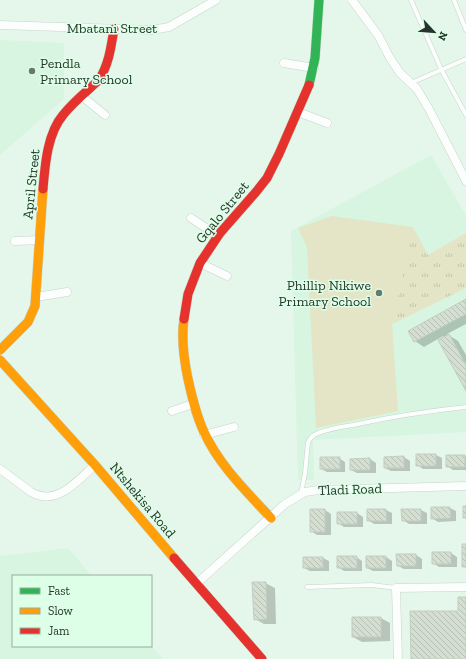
<svg xmlns="http://www.w3.org/2000/svg" width="466" height="659" font-family="'Zilla Slab',serif">
	<style>
		.built { fill: #d7f5e0 }
		.park { fill: url(#park-tufts) }
		.garden { fill: #e3e5c6 }
		.shadow { fill: #0003 }
		.building { fill: url(#building-back-hatch); stroke: #c2cdc0 }
		.lines { fill: none; stroke-linecap: round; stroke-linejoin: round }
		.lane-casing { stroke: #c6d4ca; stroke-width: 5 }
		.street-casing { stroke: #c6d4ca; stroke-width: 9 }
		.fast-casing { stroke: #c6d4ca; stroke-width: 10 }
		.slow-casing { stroke: #c6d4ca; stroke-width: 10 }
		.jam-casing { stroke: #c6d4ca; stroke-width: 10 }
		.lane { stroke: #fbfefc; stroke-width: 4 }
		.street { stroke: #fbfefc; stroke-width: 8 }
		.fast { stroke: #30b455; stroke-width: 9 }
		.slow { stroke: #ff9f0a; stroke-width: 9 }
		.jam { stroke: #e5322d; stroke-width: 9 }
		.poi-dot { fill: #6a796e; stroke: #ddffe7; stroke-width: 1.5 }
		.labels { text-anchor: middle; stroke-width: 3; stroke-linejoin: round; paint-order: stroke }
		.street-label { font-size: 14px; fill: #28352c; stroke: #ddffe7 }
		.poi-label { font-size: 14px; fill: #28352c; stroke: #ddffe7; text-anchor: start }
	</style>
	<defs>
		<pattern id="park-tufts" width="24" height="20" patternUnits="userSpaceOnUse"><rect width="24" height="20" fill="#e3e5c6"/><path d="M3 7l-1-3M5 7V3M7 7l1-3M15 17l-1-3M17 17v-4M19 17l1-3" fill="none" stroke="#c3c5aa"/></pattern>
		<pattern id="building-back-hatch" width="6" height="6" patternUnits="userSpaceOnUse"><rect width="6" height="6" fill="#d4dfd1"/><path d="M-1 5l2 2M0 0l6 6M5-1l2 2" fill="none" stroke="#b6c0b4"/></pattern>
	</defs>
	<rect width="100%" height="100%" fill="#e5f7ea"/>
	<path class="built" d="M0,40l64,3v56l-64,56z
		M431,155l35,61v216l-153,8 1,40h-16l-7,-249z
		M68,548l24,28h-79v70h138v-1l12,14h-163v-103z"/>
	<path class="park" d="M413,227l15,28 38,-22v55l-74,36z"/>
	<path class="garden" d="M332,216l81,11 -21,97 6,87 -82,17 -9,-181 -9,-19z"/>
	<path class="shadow" d="M466,300v24l-19,10 11,7 8,14v34l-23,-53 -19,11 -9,-6z
		M436,455l6,3v11h-19l-6,-4z
		M447,456h19v14h-13l-6,-4z
		M404,457l6,4v10h-19l-6,-3z
		M339,458l6,4v10h-18l-6,-3z
		M370,459l6,4v10h-19l-6,-3z
		M450,508l6,3v10l-18,1 -6,-4z
		M325,510l6,4v21h-14l-6,-4z
		M368,510h18l6,3v11h-18l-6,-4z
		M402,510h19l6,3v11h-18l-6,-4z
		M357,513l6,4v10h-19l-6,-4z
		M433,553h18l6,4v10h-18l-6,-4z
		M416,555l6,4v10h-18l-6,-3z
		M356,557l6,4v10h-18l-6,-4z
		M386,557l6,4v10h-19l-6,-3z
		M323,558l6,3v10h-19l-6,-3z
		M265,583l10,5 1,36h-12l-9,-5z
		M381,618l9,5v18l-28,1 -9,-5z"/>
	<path class="building" d="M466,299v15l-52,28 -6,-11z
		M449,334l17,31v26l-28,-51z
		M416,454h20v12h-20z
		M446,455h19v12h-19z
		M404,456v12h-20v-11z
		M320,457h20v12h-20z
		M370,458v12h-20v-11z
		M463,506h3v12h-3z
		M431,507h19l1,11 -20,1z
		M310,509h15v23h-15z
		M367,509h19l1,12h-20z
		M401,509h20v12h-19z
		M337,512h20v12h-20z
		M462,544h4v23h-4z
		M432,552h19v12h-19z
		M396,554h20v12h-19z
		M337,556h20v12h-20z
		M366,556h20v12h-20z
		M303,557h20v11h-20z
		M252,582h14l1,37 -13,1z
		M458,597h8v62h-55l-1,-48h48z
		M352,617h29v20h-29z"/>
	<g class="lines">
		<defs>
			<path id="lane" d="M411,0l30,69 25,46
				M454,0l12,30
				M411,83l55,-24
				M301,494l4,-21 3,-31c2,-3 3,-5 6,-7 11,-6 27,-8 39,-10 37,-8 75,-14 113,-18
				M307,587l65,-2 24,3"/>
			<path id="street" d="M352,0l26,35 12,23 10,15 17,16 12,20 37,72
				M0,25l152,5 17,-3 47,-27
				M284,63l30,5
				M83,97l22,18
				M298,112l29,11
				M191,218l27,18
				M15,241l25,-1
				M200,263l27,13
				M36,297l31,-5
				M172,411l21,-7
				M204,435l30,-8
				M0,469l31,23c26,15 46,-11 64,-27
				M196,584l89,-80 20,-12 13,-2 148,-4
				M398,659l-2,-71 70,-1"/>
			<path id="fast" d="M309,85l6,-27 4,-58"/>
			<path id="slow" d="M184,319c-3,20 0,41 4,60 4,18 8,36 16,53 15,33 42,59 67,86
				M0,350l28,-28 7,-16 8,-117
				M0,360l95,105 79,93"/>
			<path id="jam" d="M43,189c2,-23 4,-55 20,-74 10,-13 24,-24 36,-35 10,-16 12,-33 15,-51
				M184,319l4,-25 12,-31 20,-30 36,-41 11,-14 12,-24 30,-69
				M174,558l88,101"/>
		</defs>
		<use href="#lane" class="lane-casing"/>
		<use href="#street" class="street-casing"/>
		<use href="#fast" class="fast-casing"/>
		<use href="#slow" class="slow-casing"/>
		<use href="#jam" class="jam-casing"/>
		<use href="#lane" class="lane"/>
		<use href="#street" class="street"/>
		<use href="#fast" class="fast"/>
		<use href="#slow" class="slow"/>
		<use href="#jam" class="jam"/>
	</g>
	<g class="poi-dot">
		<circle cx="32" cy="71" r="4"/>
		<circle cx="379" cy="293" r="4"/>
	</g>
	<g class="labels">
		<g class="street-label">
			<text x="112" y="33">Mbatani Street</text>
			<text transform="translate(31 184) rotate(-84)" y="5">April Street</text>
			<text transform="translate(222 212) rotate(-51)" y="5">Gqalo Street</text>
			<text transform="translate(350 489) rotate(-2)" y="5">Tladi Road</text>
			<text transform="translate(143 500) rotate(50)" y="5">Ntshekisa Road</text>
		</g>
		<g class="poi-label">
			<text x="40" y="68">Pendla<tspan x="40" dy="16">Primary School</tspan></text>
			<text x="371" y="290" text-anchor="end">Phillip Nikiwe<tspan x="371" dy="16">Primary School</tspan></text>
		</g>
	</g>
	<rect x="12" y="575" width="140" height="72" fill="#ddffe7" stroke="#95ae9c"/>
	<rect x="20" y="588" width="20" height="6" fill="#30b455" stroke="#95ae9c"/>
	<text x="48" y="595" font-size="12" fill="#28352c">Fast</text>
	<rect x="20" y="608" width="20" height="6" fill="#ff9f0a" stroke="#95ae9c"/>
	<text x="48" y="615" font-size="12" fill="#28352c">Slow</text>
	<rect x="20" y="628" width="20" height="6" fill="#e5322d" stroke="#95ae9c"/>
	<text x="48" y="635" font-size="12" fill="#28352c">Jam</text>
	<g transform="translate(434 32) rotate(116)" stroke="#ddffe7" stroke-width="3" paint-order="stroke">
	<path d="M0-3L7 15L0 10L-7 15Z" fill="#28352c"/>
	<text y="-6" font-size="11" font-weight="bold" text-anchor="middle" fill="#28352c">N</text>
	</g>
</svg>
